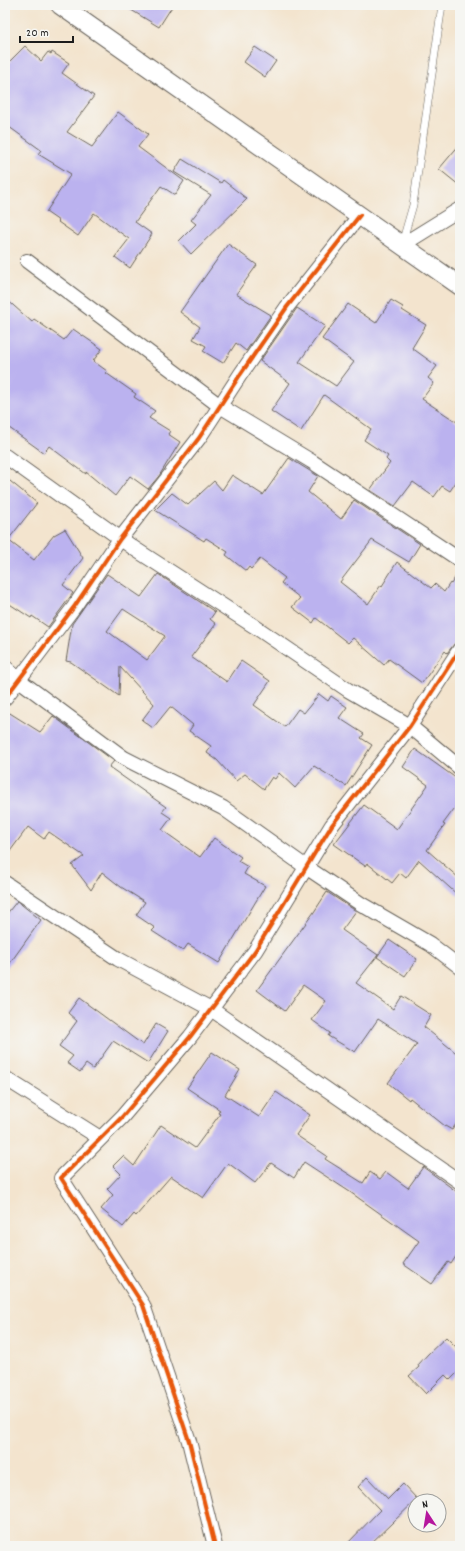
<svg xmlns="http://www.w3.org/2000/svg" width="465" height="1551" font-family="Dekko,sans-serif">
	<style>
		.building { fill: #bbb2ef; fill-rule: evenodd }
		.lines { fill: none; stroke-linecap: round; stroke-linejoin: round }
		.service-casing { stroke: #67625a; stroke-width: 8 }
		.minor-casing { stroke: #67625a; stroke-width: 16 }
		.tertiary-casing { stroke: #67625a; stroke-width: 20 }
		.service { stroke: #fff; stroke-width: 7 }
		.minor { stroke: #fff; stroke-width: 14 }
		.tertiary { stroke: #fff; stroke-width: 18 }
		.cycleway-casing { stroke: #f6f6f2; stroke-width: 6 }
		.cycleway { stroke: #e8590c; stroke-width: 4 }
	</style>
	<rect width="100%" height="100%" fill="#f6f6f2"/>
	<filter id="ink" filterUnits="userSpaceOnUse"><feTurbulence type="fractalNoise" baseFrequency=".025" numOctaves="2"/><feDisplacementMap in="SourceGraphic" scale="8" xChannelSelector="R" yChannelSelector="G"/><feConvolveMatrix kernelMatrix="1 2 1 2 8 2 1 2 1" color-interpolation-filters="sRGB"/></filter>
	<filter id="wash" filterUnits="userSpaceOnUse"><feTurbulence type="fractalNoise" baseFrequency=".012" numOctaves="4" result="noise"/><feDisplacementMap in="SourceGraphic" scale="16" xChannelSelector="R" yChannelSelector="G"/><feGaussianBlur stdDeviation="0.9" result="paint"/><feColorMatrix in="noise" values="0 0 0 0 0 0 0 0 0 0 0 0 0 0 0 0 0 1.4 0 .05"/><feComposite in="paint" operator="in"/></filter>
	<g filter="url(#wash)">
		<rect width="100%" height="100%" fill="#f3e4ce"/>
		<g id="blocks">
			<path class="building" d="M123,5h50l-14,22z
				M25,46l16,15 7,-9 3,2 1,-2 17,11 -7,10 32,23 -27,36 25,15 26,-35 30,22 -10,13 46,34 -9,14 -14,-9 -26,36 17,12 -22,34 -15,-11 14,-18 -35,-26 -16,23 -20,-14 1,-1 -13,-9 25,-38 -33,-20 3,-4 -36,-26v-58z
				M255,47l21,14 -11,16 -21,-15z
				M460,144v42l-21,-17z
				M182,159l39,24 2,-3 24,19 -56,55 -12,-13 17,-17 -5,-4 20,-25 -37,-23z
				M228,244l29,21 -21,29 35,21 -25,36 -10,-8 -13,20 -20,-12 3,-5 -13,-7 7,-12 -20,-15z
				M5,298l27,24 2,-3 30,21 9,-11 29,20 -9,12 14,10 -1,2 30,21 -2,3 21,14 -6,7 21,13 -2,3 12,8 -21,34 -11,13 -18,-13 -15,20 -29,-24v2l-37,-28 -5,7 -39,-28z
				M391,300l12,7 -1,3 24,15 -14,23 25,18 -9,12 6,5 -12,16 38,25v52l-10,15 -8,-5 -8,11 -21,-15 -18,24 -25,-16 20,-27 -4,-4 2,-3 -24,-16 7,-11 -47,-34 -23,36 -30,-20 19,-28 -30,-22 37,-53 28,18 -26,36 37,24 18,-24 -32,-23 26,-35 28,19z
				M289,458l29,18 -10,16 33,27 13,-19 66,44 -11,18 -37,-22 -32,42 28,22 13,-19 1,1 15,-24 34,26 4,-4 9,8 6,-9 1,1 9,-14v67l-13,16 -2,-2 -23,32 -33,-24 -5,6 -31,-27 -5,5 -32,-25 -3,5 -21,-16 8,-9 -19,-15 4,-5 -25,-19 -9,10 -2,-2 -3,4 -20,-16 2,-3 -22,-14 -2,3 -49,-31 17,-17 16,12 26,-24 8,9 10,-15 31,20z
				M5,477l32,26 -29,37 26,20 20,-25 11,-6 18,29 -20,27 10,8 -25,34 -16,-11 -1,2 -26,-17z
				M107,574l34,23 17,-23 57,38 -5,7 6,5 -25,33 36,25 14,-21 29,20 -16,24 31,22 13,-18 6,4 15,-19 9,7 3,-5 16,11 -8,11 25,16 -3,4 11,7 -26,41 -32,-20 -19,22 -16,-15 -4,6 -3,-2 -8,12 -19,-15 -9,7 -19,-21 -10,-7 4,-7 -22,-15 4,-6 -22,-18h-1l-17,21 -11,-8 12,-16 -34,-37 -1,29 -48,-34 -5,-1 6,-37zM123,609l42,27 -18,24 -40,-29z
				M5,710l35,22 13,-16 61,45 -5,6 57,40 -4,5 9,6 -9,12 38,27 14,-19 27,19 -3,4 10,6 -4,7 21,12 -46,77 -31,-19 -5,7 -31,-20 3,-3 -19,-13 9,-13 -24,-15 -19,-15 -11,18 -19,-25 12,-9 -35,-24 -5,7 -16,-12 -23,31z
				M415,749l45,32v20l-17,23 2,1 -18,25 33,29v18l-41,-37 -13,18 -6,-5 -8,10 -25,-20 -2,3 -31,-22 30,-39 33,24 31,-44 -25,-18z
				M327,892l29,19 -14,19 36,25 -22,28 37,26 8,-13 30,19 -7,12 36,29v62l-8,12 -7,-4 -35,-28 -1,2 -21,-17 29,-39 -39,-25 -23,33 -27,-16 2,-3 -18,-13 14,-19 -23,-16 -18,26 -28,-21 57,-78z
				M17,901l24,19 -36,50v-54z
				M389,940l28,19 -12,17 -28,-19z
				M79,998l64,47 13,-21 12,7 -20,32 -35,-22 -20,28 -7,-5 -6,8 -13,-9 6,-7 -14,-10 18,-25 -9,-8z
				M212,1052l28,18 -15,25 34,22 17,-25 34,23 -14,20 31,21 -2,3 38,24 7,-11 10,7 6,-7 22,16 15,-21 37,27v56l-9,14 -3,-2 -16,22 -29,-20 16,-23 -69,-49 -46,-30 -10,16 -23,-15 -16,20 -27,-20 -25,35 -32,-22 -35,40 -2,-2 -11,13 -22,-18 12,-14 -6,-6 14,-15 -8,-8 10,-10 11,10 27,-41 34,23 25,-34 -2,-1 2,-3 -33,-22z
				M446,1337l14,14v19l-10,10 -5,-5 -19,19 -17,-18 10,-9 -1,-2 10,-11z
				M367,1477l21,22 15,-15 14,15 -49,47h-23l35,-36 -22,-23z"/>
		</g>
	</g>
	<g filter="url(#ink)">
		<use href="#blocks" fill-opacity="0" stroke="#67625a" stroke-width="1"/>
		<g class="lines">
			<defs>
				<path id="service" d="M402,243l11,-38 29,-200"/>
				<path id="minor" d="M402,245l58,-36
					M27,261l193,145 91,55 149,99
					M5,456l130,93 119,77 94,64 62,36 50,42
					M5,667l14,13 105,78 99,50 83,59 55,37 69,40 30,23
					M5,698l69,-91 46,-68 79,-101 41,-63 47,-68 73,-92
					M5,883l113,76 93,50 249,173
					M5,1078l95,60
					M215,1546l-26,-105 -46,-136 -82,-127 61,-61 68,-80 65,-86 77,-126 78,-99 50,-77"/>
				<path id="tertiary" d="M60,5l400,281"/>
			</defs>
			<use href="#service" class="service-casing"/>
			<use href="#minor" class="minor-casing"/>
			<use href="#tertiary" class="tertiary-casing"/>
			<use href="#service" class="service"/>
			<use href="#minor" class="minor"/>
			<use href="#tertiary" class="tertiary"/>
			<defs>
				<path id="cycleway" d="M5,698l69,-91 46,-68 79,-101 41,-63 47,-68 73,-92
					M215,1546l-26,-105 -46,-136 -82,-127 61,-61 68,-80 65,-86 77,-126 78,-99 50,-77"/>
			</defs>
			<use href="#cycleway" class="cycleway-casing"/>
			<use href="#cycleway" class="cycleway"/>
		</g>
	</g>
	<rect width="465" height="1551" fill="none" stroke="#f6f6f2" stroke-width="20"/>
	<g transform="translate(427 1513) rotate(348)"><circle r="19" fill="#f6f6f2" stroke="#9f9f9c"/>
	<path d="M0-3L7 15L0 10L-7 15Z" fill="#b5179e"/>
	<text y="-6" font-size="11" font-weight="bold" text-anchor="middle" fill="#1c1c1c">N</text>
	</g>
	<path d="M20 36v6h53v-6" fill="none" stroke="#1c1c1c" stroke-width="2"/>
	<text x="26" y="36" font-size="12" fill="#1c1c1c" stroke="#f6f6f2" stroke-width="3" paint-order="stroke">20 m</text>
</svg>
